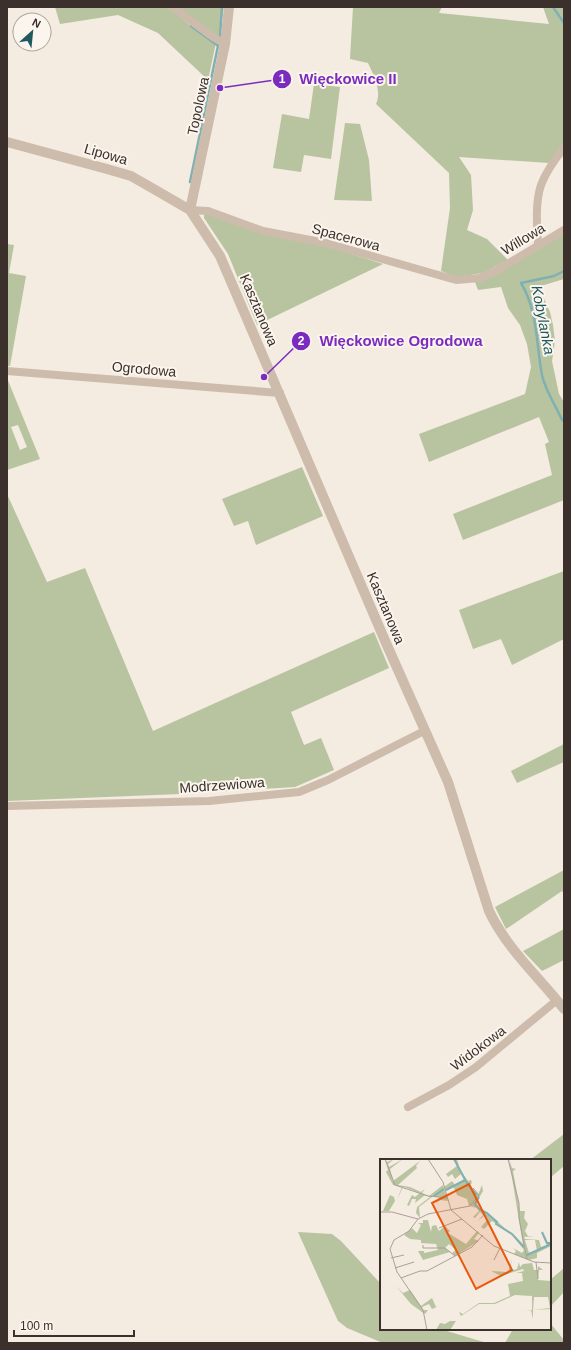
<svg xmlns="http://www.w3.org/2000/svg" width="571" height="1350" font-family="Helvetica,sans-serif">
	<style>
		.green { fill: #b8c4a0; fill-rule: evenodd }
		.lines { fill: none; stroke-linecap: round; stroke-linejoin: round }
		.stream { stroke: #7fb0b2; stroke-width: 2.5 }
		.minor { stroke: #cdbbac; stroke-width: 8 }
		.tertiary { stroke: #cdbbac; stroke-width: 10 }
		.labels { text-anchor: middle; stroke-width: 4; stroke-linejoin: round; paint-order: stroke }
		.street-label { font-size: 14px; fill: #3b302b; stroke: #fbf5ee }
		.water-label { font-size: 15px; font-style: italic; fill: #1f5a5e; stroke: #fbf5ee }
		.inset-river { fill: none; stroke: #7fb0b2; stroke-width: 2 }
		.inset-road { fill: none; stroke: #aaa098; stroke-width: 1 }
		.view { fill: #e8590c; fill-opacity: 0.15; stroke: #e8590c; stroke-width: 2 }
		.inset-edge { fill: none; stroke: #3b302b; stroke-width: 2 }
		.leader { fill: none; stroke: #7b2cbf; stroke-width: 1.5 }
		.callout-dot { fill: #7b2cbf; stroke: #fbf5ee; stroke-width: 1.5 }
		.mark-label { font-size: 12px; text-anchor: middle; font-weight: bold; fill: #fff }
		.callout-label { font-size: 15px; text-anchor: middle; font-weight: bold; fill: #7b2cbf; stroke: #fbf5ee; stroke-width: 4; stroke-linejoin: round; paint-order: stroke }
	</style>
	<rect width="100%" height="100%" fill="#f4ebe1"/>
	<path class="green" d="M55,7h113l29,24 19,12 -8,37 -50,-47 -40,-18 -58,9z
		M178,7h46l-5,30 -13,-8z
		M353,7h89l-3,6 110,11 -6,-17h21v137l-15,19 -90,-6 12,18 2,35 -6,20 20,9 21,21 -25,13 -27,4 -15,-6 9,-63 -1,-35 -73,-69c6,-13 -2,-28 -8,-41l-18,-4z
		M314,84l26,3 -9,72 -27,-4 -3,17 -28,-4 9,-54 27,5z
		M345,123l15,1 9,36 3,41 -38,-1z
		M204,214h4l118,32 57,18 -126,61 -29,-71 -24,-36z
		M564,230v49l-23,7v6l9,20 3,13 2,16 -3,20 7,33 5,8v98l-101,40 -10,-26 99,-39 -7,-31 4,-2 -10,-25 -110,45 -10,-28 106,-40 6,-27 -4,-23 -7,-19 -12,-17 -7,-21 -23,3 -3,-8z
		M7,244l7,1 -5,28 17,3 -16,90h-3z
		M7,378l33,81 -33,11zM18,425l9,22 -7,3 -9,-23z
		M302,467l21,49 -67,29 -8,-24 -14,5 -12,-27z
		M7,494l40,88 38,-14 68,163 221,-99 15,36 -98,44 13,33 17,-7 13,32 -39,17 -115,7 -173,7z
		M564,571v68l-52,26 -11,-26 -28,10 -14,-39z
		M564,744v18l-47,21 -6,-12z
		M564,870v24l-2,-3 -56,38 -11,-22z
		M564,929v31l-22,11 -19,-20z
		M564,1134v32l-14,12v-18h-20z
		M298,1232l34,2 9,7 40,43v45h59l47,14h-104l-36,-15 -9,-7z
		M564,1268v24l-14,15v-27z
		M550,1323l14,17v3h-59l8,-14h37z"/>
	<g class="lines">
		<path class="stream" d="M553,7l11,16
			M191,26l26,19
			M190,182l30,-146 2,-29
			M564,271l-10,5 -33,7c17,28 15,61 21,92 3,15 14,31 20,45l2,1"/>
		<path class="minor" d="M173,7l37,28 15,9
			M190,210l18,1 55,20 63,12 130,37 24,-2 16,-7 68,-41
			M538,244c-1,-18 -3,-41 3,-59 5,-13 14,-26 23,-37
			M7,371l273,22
			M7,806l202,-5 90,-9 29,-12 96,-49
			M408,1107l41,-22 27,-18 81,-67"/>
		<path class="tertiary" d="M7,142l100,27 24,7 21,12 38,22 30,46 166,387 62,139 41,129c18,38 49,65 75,98
			M190,210l35,-166 4,-37"/>
	</g>
	<g class="labels">
		<g class="street-label">
			<text transform="translate(198 106) rotate(-78)" y="5">Topolowa</text>
			<text transform="translate(106 154) rotate(16)" y="5">Lipowa</text>
			<text transform="translate(346 237) rotate(15)" y="5">Spacerowa</text>
			<text transform="translate(523 239) rotate(-31)" y="5">Willowa</text>
			<text transform="translate(259 310) rotate(67)" y="5">Kasztanowa</text>
			<text transform="translate(144 369) rotate(5)" y="5">Ogrodowa</text>
			<text transform="translate(386 608) rotate(67)" y="5">Kasztanowa</text>
			<text transform="translate(222 785) rotate(-4)" y="5">Modrzewiowa</text>
			<text transform="translate(478 1048) rotate(-37)" y="5">Widokowa</text>
		</g>
		<g class="water-label">
			<text transform="translate(543 320) rotate(79)" y="5">Kobylanka</text>
		</g>
	</g>
	<g transform="translate(380 1159)">
		<rect width="171" height="171" fill="#f4ebe1"/>
		<path d="M5,0l2,3 7,-3 -6,5 1,3 14,-8 -13,10 3,12 27,-20 -4,5 1,2 -19,17 12,2 11,5 4,-3 -3,4 7,3 14,-11 5,16 -8,-1 -3,2 -1,-1 4,-4h-8l-13,10 1,11 -4,-5 1,-6 13,-10 -5,-2 -10,8 1,-4h-4l-3,7 -2,-1 5,-10 3,2 5,-4 -13,-5 -7,15 7,-15 -4,-1 -6,13 5,-13 -9,-2 -7,-13 2,-2zM74,0h3l3,11 8,11 3,-1 1,3 -3,2 9,10 4,-10 1,6 -7,12 5,7 6,2 36,33 -14,-86 3,9 4,1 -3,2 7,40h5l-1,7 4,6 -3,7 3,5h6l-10,1 1,2 14,1 2,7 6,-1 -6,-14 6,10h4v4l-14,7v5l-8,2 -15,-6 2,-3 -3,-3 9,5 2,-3 -12,-15 -20,-14 -8,8 -3,-2 7,-8 -4,-3 -6,5 5,-6 -3,-3 -5,6 -2,-1 6,-6 -2,-3 -8,-2 -2,-7 -10,-4 -4,-9 -7,5 -2,-4 8,-6 3,4 9,-5 -3,-6 -6,5 -3,-5 -4,3 -2,-3 11,-8zM145,81h10l2,11 -8,2zM10,36l4,2 1,4 -6,10h-6zM43,61h5l3,12 1,-6 4,-1 3,6 6,-5 5,5 -2,2 18,11 11,-13 2,2 -5,6 5,2 -24,15 -3,-3 4,-3 -7,-6 -4,4 5,4 -27,8 -5,-9h6v2l14,-3 -2,-6 -15,-1v-3l-11,-1 -6,-4 8,-7 5,5 4,-8 -3,-2h5zM132,100l-2,10 3,1 4,-1 2,-7 1,5 3,-3 9,-1 2,7h4v-4l5,4h-4l-1,10 13,1v31v-3l-18,1v9l-2,-9 -36,2 37,-2v-14l-17,-1 -20,9h-16l-21,14 3,-2 -2,-4 4,2 16,-11h15l16,-7 -2,-12 15,-3 -1,-8h-6l8,-2 -1,-2 -22,7 -10,-5 17,1zM154,138h14l2,11 -17,2zM16,127l7,7 7,-3 11,16 11,-8 4,9 3,-1 -7,3 -3,-5 -7,3 1,3h5l-3,4 -3,-2 -11,-8zM70,162h6l-6,9h-14l4,-7 5,1z" fill="#b8c4a0" fill-rule="evenodd"/>
		<path class="inset-river" d="M74,0l14,26 9,10M66,31l19,-10M54,37l10,-7M99,38l-4,7 4,5 8,4 10,9 -1,2 16,10 12,13M162,73l5,11h4M147,96l24,-11"/>
		<path class="inset-road" d="M5,0l10,26 33,11 20,2M48,0l15,23 8,28M128,0l11,44v15l8,41M71,51l43,36 40,16 17,1M0,53h12l26,7M38,60l-9,12 -15,9 -4,9 7,23 26,38 4,20M38,60l10,-5 42,-8 9,-11 -6,-7M59,69l23,-9M43,86v3h22l10,8M11,99l13,-3M114,101l6,-12M156,103l2,17M15,109l19,-6M21,119l19,-7h7l45,-24 11,-12"/>
		<path class="view" d="M89,25l43,86 -36,19 -44,-86z"/>
		<rect width="171" height="171" class="inset-edge"/>
	</g>
	<path class="leader" d="M220 88L282 79M264 377L301 341"/>
	<g class="callout-dot">
		<circle cx="220" cy="88" r="4"/>
		<circle cx="264" cy="377" r="4"/>
		<circle cx="282" cy="79" r="10"/>
		<circle cx="301" cy="341" r="10"/>
	</g>
	<g class="mark-label">
		<text x="282" y="83">1</text>
		<text x="301" y="345">2</text>
	</g>
	<g class="callout-label">
		<text x="348" y="84">Więckowice II</text>
		<text x="401" y="346">Więckowice Ogrodowa</text>
	</g>
	<rect width="571" height="1350" fill="none" stroke="#3b302b" stroke-width="16"/>
	<g transform="translate(32 32) rotate(27)"><circle r="19" fill="#fbf5ee" stroke="#aea6a0"/>
	<path d="M0-3L7 15L0 10L-7 15Z" fill="#1f5a5e"/>
	<text y="-6" font-size="11" font-weight="bold" text-anchor="middle" fill="#3b302b">N</text>
	</g>
	<path d="M14 1330v6h120v-6" fill="none" stroke="#3b302b" stroke-width="2"/>
	<text x="20" y="1330" font-size="12" fill="#3b302b" stroke="#fbf5ee" stroke-width="3" paint-order="stroke">100 m</text>
</svg>
